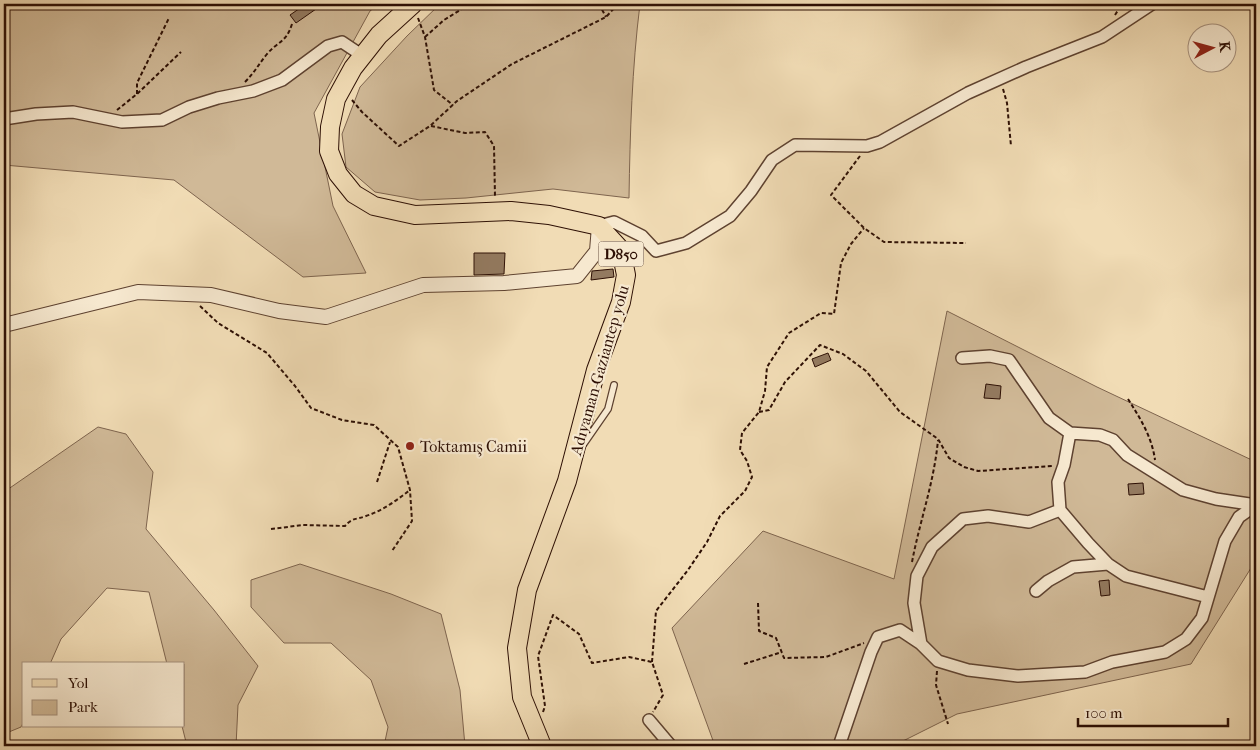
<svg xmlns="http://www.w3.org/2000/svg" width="1260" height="750" font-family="'IM FELL French Canon',serif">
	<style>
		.green { fill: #d0b997; stroke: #7e644e }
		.building { fill: #937a60; stroke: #2d0f04 }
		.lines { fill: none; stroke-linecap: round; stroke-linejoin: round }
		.service-casing { stroke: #5e4230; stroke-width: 8 }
		.minor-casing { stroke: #5e4230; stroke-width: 14 }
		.tertiary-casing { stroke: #5e4230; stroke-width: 16 }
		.primary-casing { stroke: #2d0f04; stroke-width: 20 }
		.path { stroke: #2d0f04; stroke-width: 2; stroke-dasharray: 4 2.5; stroke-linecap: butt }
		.service { stroke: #f6e8cf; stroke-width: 5.5 }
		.minor { stroke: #f6e8cf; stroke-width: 11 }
		.tertiary { stroke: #f6e8cf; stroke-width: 14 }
		.primary { stroke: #f1dcb5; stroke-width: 18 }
		.poi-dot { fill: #8f2418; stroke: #f6e8cf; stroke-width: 2 }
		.labels { text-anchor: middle; stroke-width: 4.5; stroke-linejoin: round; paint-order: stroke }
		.shield { fill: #f6e8cf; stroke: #695041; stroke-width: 1 }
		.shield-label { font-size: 15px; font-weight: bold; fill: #2d0f04 }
		.street-label { font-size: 16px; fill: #2d0f04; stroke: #f6e8cf }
		.poi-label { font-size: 16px; fill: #2d0f04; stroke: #f6e8cf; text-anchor: start }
	</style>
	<rect width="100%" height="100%" fill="#f1dcb5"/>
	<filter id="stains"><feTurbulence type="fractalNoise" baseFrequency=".004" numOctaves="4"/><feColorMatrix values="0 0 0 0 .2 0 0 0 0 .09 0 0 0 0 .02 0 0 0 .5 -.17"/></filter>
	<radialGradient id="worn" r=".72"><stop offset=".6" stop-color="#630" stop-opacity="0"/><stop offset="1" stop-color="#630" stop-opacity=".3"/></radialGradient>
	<path class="green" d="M4,4h375l-9,7 -56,102 19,93 33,67 -63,4 -129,-97 -170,-15z
		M440,4h200c-8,64 -10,129 -11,194l-76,-9 -87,9 -46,2 -45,-8 -29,-25 -4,-33 18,-47 47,-51z
		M947,311l150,76 159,75v98l-65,104 -234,50 -64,32h-178l-43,-118 91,-97 131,48z
		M98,427l28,7 27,38 -7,57 68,81 44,56 -20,39 -2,41h-49l-5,-20h2v-62h-17l-18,-72 -42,-4 -46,51 -11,25h-26v57l-3,6 -17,7v-242z
		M300,564l91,30 50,20 19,76 5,56h-81l4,-19 -17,-47 -40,-37h-47l-33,-36v-27z"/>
	<path class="building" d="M306,4h5l5,5 -20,14 -6,-8z
		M474,253h31l-1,21 -30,1z
		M613,269l1,8 -23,3 1,-9z
		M828,353l3,7 -16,7 -3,-8z
		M986,384l15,2 -1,13 -16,-1z
		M1143,483l1,11 -15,1 -1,-11z
		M1109,580l1,15 -9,1 -2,-15z"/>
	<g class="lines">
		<defs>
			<path id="service" d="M583,445l25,-36 6,-24"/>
			<path id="minor" d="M4,119l32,-5 37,-2 49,10 40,-2 27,-13 29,-9 35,-7 29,-11 46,-34 14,-4 21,14
				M599,226l15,-4 28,14 14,15 30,-8 44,-27 21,-25 21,-31 23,-15 72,1 13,-4 88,-49 58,-26 76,-30 50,-33
				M962,358l28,-2 19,4 40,58 21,15
				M1036,591l12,-10 25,-14 35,-3
				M1208,597l-82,-21 -18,-12 -20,-21 -28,-33 -2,-28 6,-17 6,-32 30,2 13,5 14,15 56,35 33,9 40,6
				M921,644l-7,-41 3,-27 15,-29 31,-28 25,-3 41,6 31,-12
				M649,720l22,26
				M839,746l32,-94 7,-15 22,-7 21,14 17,17 30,9 50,6 67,-4 27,-10 53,-10 21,-13 16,-21 23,-77 14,-24 17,-12"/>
			<path id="tertiary" d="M4,325l134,-33 73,3 68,16 47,6 97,-32 81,-2 73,-7 20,-25 2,-25"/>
			<path id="primary" d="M413,4l-34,31 -26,33 -17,31 -6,28 -1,24 9,23 16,20 20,12 41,9 96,-4 38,4 50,11 22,24 5,25 -5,27 -25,68 -29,111 -40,109 -10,58 5,49 20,49"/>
		</defs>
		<use href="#service" class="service-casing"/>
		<use href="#minor" class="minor-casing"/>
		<use href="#tertiary" class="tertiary-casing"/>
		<use href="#primary" class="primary-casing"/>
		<path class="path" d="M599,4l7,13
			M1115,15l7,-11
			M418,18l7,19 9,53 19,15
			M425,37l19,-17 26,-16
			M245,82c9,-9 14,-18 22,-28 11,-13 19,-11 25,-30
			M1003,89l4,14 4,43
			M137,94v-11l32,-65
			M352,100l10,12 37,34 31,-20 27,-25 55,-37 94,-47 12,-13
			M117,110l20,-16 44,-42
			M431,126l34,7 20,-1 9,14 1,51
			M860,156l-29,39 33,33 20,14 82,1
			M200,306l18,17 49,30 28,33 16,22 31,12 32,5 24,22 12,43 2,31 -20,30
			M1128,399c12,19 24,38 27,61
			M759,412l10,-2 16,-28 35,-37 23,9 23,17 34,41 38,27 11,19 15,9 14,4 74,-5
			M377,482l13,-40
			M271,529l32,-4 42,1c8,-9 11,-6 21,-10 16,-5 31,-16 44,-26
			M912,562c8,-42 22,-79 26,-122
			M758,603l1,28 17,7 8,20 42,-1 38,-14
			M652,662l4,-51 32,-41 19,-28 13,-26 25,-25 7,-14 -5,-16 -7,-11 2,-17 17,-21 6,-21 2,-24 22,-34 32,-20 13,1 7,-51 10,-19 13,-16
			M744,664l38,-12
			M937,671l-1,14 12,39
			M543,712l2,-6 -7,-50 15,-41 26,19 13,29 37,-6 23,5 11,33 -10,17"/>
		<use href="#service" class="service"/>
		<use href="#minor" class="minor"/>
		<use href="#tertiary" class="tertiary"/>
		<use href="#primary" class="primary"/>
	</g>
	<circle class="poi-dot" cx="410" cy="446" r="5"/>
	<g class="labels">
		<rect class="shield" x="598.5" y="241.5" width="45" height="25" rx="4"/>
		<g class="shield-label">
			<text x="621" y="259">D850</text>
		</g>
		<g class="street-label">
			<text transform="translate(599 370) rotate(-74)" y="6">Adıyaman-Gaziantep yolu</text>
		</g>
		<g class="poi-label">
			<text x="420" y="452">Toktamış Camii</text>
		</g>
	</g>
	<rect width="1260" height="750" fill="none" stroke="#f1dcb5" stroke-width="20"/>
	<rect x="5" y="5" width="1250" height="740" fill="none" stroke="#2d0f04" stroke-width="2.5"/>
	<rect x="10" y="10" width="1240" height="730" fill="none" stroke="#2d0f04"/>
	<rect x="22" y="662" width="162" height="65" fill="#f6e8cf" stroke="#a6917e"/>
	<rect x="32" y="679" width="25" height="8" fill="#f1dcb5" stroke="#a6917e"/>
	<text x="68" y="688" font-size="15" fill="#2d0f04">Yol</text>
	<rect x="32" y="700" width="25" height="15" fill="#d0b997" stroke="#a6917e"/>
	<text x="68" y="712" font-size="15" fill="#2d0f04">Park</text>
	<g transform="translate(1212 48) rotate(84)"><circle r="24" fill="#f6e8cf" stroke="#a6917e"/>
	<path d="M0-4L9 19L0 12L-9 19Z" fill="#8f2418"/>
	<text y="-8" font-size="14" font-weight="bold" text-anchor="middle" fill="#2d0f04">K</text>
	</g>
	<path d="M1078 718v8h150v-8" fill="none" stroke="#2d0f04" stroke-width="2.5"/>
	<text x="1085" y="718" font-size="15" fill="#2d0f04" stroke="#f6e8cf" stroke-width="4" paint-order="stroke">100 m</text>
	<rect width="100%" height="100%" filter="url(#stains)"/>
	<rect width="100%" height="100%" fill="url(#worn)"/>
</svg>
